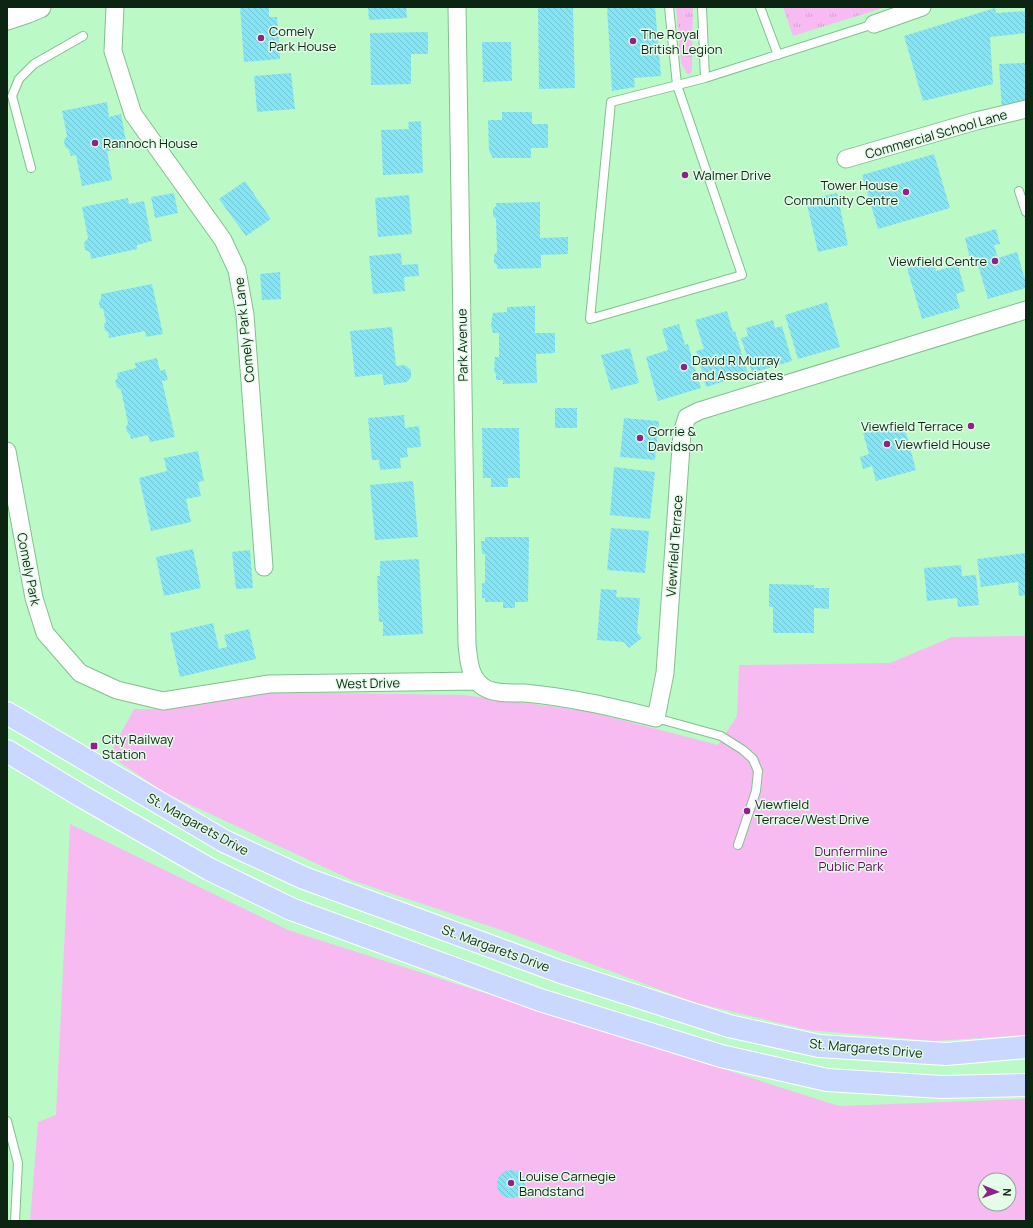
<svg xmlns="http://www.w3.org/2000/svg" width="1033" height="1228" font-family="Manrope,sans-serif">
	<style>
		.grass { fill: url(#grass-tufts) }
		.green { fill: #f7bbf1; fill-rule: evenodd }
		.building { fill: url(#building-back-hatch) }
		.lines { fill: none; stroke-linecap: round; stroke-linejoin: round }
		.service-casing { stroke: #83bf8f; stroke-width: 10 }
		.minor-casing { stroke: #83bf8f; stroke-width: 19 }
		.tertiary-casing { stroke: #83bf8f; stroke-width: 23 }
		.primary-casing { stroke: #fff; stroke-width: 24 }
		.service { stroke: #fff; stroke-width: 8 }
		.minor { stroke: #fff; stroke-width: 17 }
		.tertiary { stroke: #fff; stroke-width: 21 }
		.primary { stroke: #cad7fe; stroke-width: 22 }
		.poi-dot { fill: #8d2388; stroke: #e4fce8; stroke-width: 1.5 }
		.labels { text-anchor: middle; stroke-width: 3; stroke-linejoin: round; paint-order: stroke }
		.poi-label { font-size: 13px; fill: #0c2513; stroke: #e4fce8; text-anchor: start }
		.street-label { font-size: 13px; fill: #0c2513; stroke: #e4fce8 }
		.park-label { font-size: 13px; fill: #660764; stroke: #e4fce8 }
	</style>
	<defs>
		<pattern id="grass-tufts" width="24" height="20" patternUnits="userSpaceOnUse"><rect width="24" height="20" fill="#f7bbf1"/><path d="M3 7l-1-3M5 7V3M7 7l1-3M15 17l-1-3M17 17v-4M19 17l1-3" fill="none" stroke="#d3a1ce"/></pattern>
		<pattern id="building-back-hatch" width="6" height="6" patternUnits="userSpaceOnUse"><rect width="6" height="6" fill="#85e5f5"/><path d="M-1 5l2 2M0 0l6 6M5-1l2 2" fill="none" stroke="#72c4d1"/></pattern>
	</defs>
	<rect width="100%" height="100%" fill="#bbfac7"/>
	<path class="grass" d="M676,7h17l-1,62 -1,4 -4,1 -6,-11z
		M783,7h103l-93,29z"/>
	<path class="green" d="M1026,636v399l-92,6 -126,-11 -115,-28 -186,-70 -153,-51 -189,-88 -56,-38 25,-46h34l102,-17 194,3 123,16 131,34 19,-29 2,-51 151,-2 62,-26z
		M70,824l218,106 551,176 187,-7v122h-996l8,-99 18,-7zM985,1180h24v24h-24z"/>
	<path class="building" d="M240,7h29v10h8l3,42 -36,3z
		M368,7h38l1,11 -38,2z
		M538,7h35l2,81 -36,1z
		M607,7h48l6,69 -27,2 1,9 -23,4z
		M995,8l1,5 30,-2v22l-36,4 3,47 -70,17 -19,-65z
		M428,32v22h-17v30l-40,1 -1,-52z
		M482,42h29l1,39 -29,1z
		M1026,63v42l-24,7 -3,-48z
		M291,73l4,36 -38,3 -3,-36z
		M107,102l2,15 12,-3 6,33 -20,4 5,29 -30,6 -6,-31 -5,1 -2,-6 -4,-3 -1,-7 3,-4 -5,-25z
		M502,112h30v12h16v24h-17v10h-38l-4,-7 -1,-31h14z
		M421,121l2,52 -40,2 -2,-45 28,-1 -1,-7z
		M934,154l16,54 -72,21 -16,-54z
		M245,181l26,38 -25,17 -27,-37z
		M174,193l4,20 -23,5 -4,-21z
		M837,193l11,52 -30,7 -12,-52z
		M409,195l3,39 -34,3 -3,-39z
		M128,198l1,6 15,-3 8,40 -15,4v4l-46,10 -1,-7 -5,-2 -1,-7 4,-5 -6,-31z
		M540,202v36l28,-1v17l-27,1v13l-44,1v-4l-3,-2v-8l3,-3 -1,-33 -3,-3v-7l3,-3v-3z
		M996,229l4,15 -6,1 4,13 19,-6 9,31v5l-38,11 -10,-34 -6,2 -7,-29z
		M401,253l1,12 16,-1 1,12 -15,1 1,14 -32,3 -4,-38z
		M933,261l3,10 22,-6 7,26 -9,3 4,14 -38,11 -15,-51z
		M280,272l1,27 -19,1 -2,-26z
		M152,284l11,50 -17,3 -1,-6 -36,7 -1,-6 -3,-1 -1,-7 2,-2 -3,-13 -3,-1 -1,-6 2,-3v-5z
		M827,302l13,45 -42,12 -13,-44z
		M535,306v27h20v20l-19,1 1,29 -34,1v-4h-7v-6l-2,-3 1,-14h4v-24h-6l-2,-8 2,-12 14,-1v-5z
		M727,311l6,21 2,-1 13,43 -42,13 -10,-36 8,-2 -9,-29z
		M773,320l2,8 7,-2 10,35 -40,12 -11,-35 7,-2 -2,-8z
		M679,324l6,21 3,-1 13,44 -43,13 -12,-44 22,-7 -6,-21z
		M392,327l4,39 9,-1 6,5v7l-4,5 -23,3 -2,-11 -27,3 -5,-46z
		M630,348l9,35 -28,7 -10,-35z
		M157,358l3,13 5,-2 3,11 -6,1 13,56 -25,5 -2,-7 -17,4 -1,-4 -3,-3 -1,-5 2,-4 -7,-33 -4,-3 -2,-6 3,-4 -1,-4 19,-5 -1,-5z
		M555,408h22v20h-22z
		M404,415l1,13 14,-2 2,21 -14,1 1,9 -8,1 1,10 -21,2 -1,-10h-7l-4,-42z
		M624,418l35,3 -4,39 -35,-3z
		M903,422l13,48 -40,11 -4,-15 -9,3 -3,-12 9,-3 -6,-21z
		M482,428h37l1,50h-12v9h-17v-9h-8z
		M198,451l6,30 -6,1 3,14 -15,3 5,23 -40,9 -12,-53 28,-7 -3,-13z
		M614,467l41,5 -5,47 -40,-4z
		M413,481l5,56 -43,3 -5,-55z
		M611,528l38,3 -4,42 -38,-3z
		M485,537h44l-1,65h-13v6h-12v-6h-18v-4h-3v-15h3v-29h-3l-1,-13h4z
		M193,549l8,39 -37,8 -8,-39z
		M250,550l3,38 -17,1 -4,-37z
		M1026,553v42l-7,1 -1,-14 -37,5 -4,-28z
		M419,559l4,75 -40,2v-14h-4l-2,-46h3v-15z
		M961,565l1,11 14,-1 3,30 -21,2 -1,-9 -30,3 -3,-33z
		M769,584l45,1v3h15v21l-15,-1v25h-41v-26h-4z
		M601,589l16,1 -1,7 24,1 -3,34 5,6 -13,10 -5,-6 -27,-2z
		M213,623l6,26 8,-2 -3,-12 25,-6 7,30 -76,18 -10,-44z
		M497 1184a14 14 0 1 1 28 0a14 14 0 1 1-28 0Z"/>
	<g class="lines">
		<defs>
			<path id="service" d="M669,7l8,78 65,190 -152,44 21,-217 94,-24 169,-54
				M702,7l3,71
				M760,7l18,48
				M31,168l-19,-72 7,-17 15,-15 49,-28
				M1019,191l7,21
				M656,718l65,18 22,14 10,9 5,12 -2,20 -18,54
				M7,1121l11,42 -3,58"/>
			<path id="minor" d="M115,7l-2,44 20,63 90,126 14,30 8,45 19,252
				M457,7l10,638c2,15 2,31 15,41 9,8 31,7 42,7 45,4 88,14 132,25l9,-45 17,-240 5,-16 12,-6 327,-101
				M874,24l48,-17
				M846,159l130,-38 50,-12
				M7,451l27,147 11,35 35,40 37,17 46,11 106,-17 208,-3"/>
			<path id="tertiary" d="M7,19l21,-7 12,-5"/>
			<path id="primary" d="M7,713l217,128 80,37 257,94 168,54 90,20 127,8 80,-7
				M7,751l76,46 126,72 82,40 249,91 181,56 106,24 115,7 84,-2"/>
		</defs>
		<use href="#service" class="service-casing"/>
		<use href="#minor" class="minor-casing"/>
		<use href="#tertiary" class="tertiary-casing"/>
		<use href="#primary" class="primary-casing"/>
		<use href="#service" class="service"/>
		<use href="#minor" class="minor"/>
		<use href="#tertiary" class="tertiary"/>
		<use href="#primary" class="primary"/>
	</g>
	<g class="poi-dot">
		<circle cx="261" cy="38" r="4"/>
		<circle cx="633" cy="41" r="4"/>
		<circle cx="95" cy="143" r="4"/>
		<circle cx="685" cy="175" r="4"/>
		<circle cx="906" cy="192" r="4"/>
		<circle cx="995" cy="261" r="4"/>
		<circle cx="684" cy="367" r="4"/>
		<circle cx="971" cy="426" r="4"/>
		<circle cx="640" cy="438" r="4"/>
		<circle cx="887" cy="444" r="4"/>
		<rect x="90" y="742" width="8" height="8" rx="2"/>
		<circle cx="747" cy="811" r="4"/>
		<circle cx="511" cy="1183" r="4"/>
	</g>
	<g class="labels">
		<g class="poi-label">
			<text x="269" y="36">Comely<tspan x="269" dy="15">Park House</tspan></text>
			<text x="641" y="39">The Royal<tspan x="641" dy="15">British Legion</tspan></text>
			<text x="103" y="148">Rannoch House</text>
			<text x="693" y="180">Walmer Drive</text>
			<text x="898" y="190" text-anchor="end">Tower House<tspan x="898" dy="15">Community Centre</tspan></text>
			<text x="987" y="266" text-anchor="end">Viewfield Centre</text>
			<text x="692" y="365">David R Murray<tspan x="692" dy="15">and Associates</tspan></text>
			<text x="963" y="431" text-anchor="end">Viewfield Terrace</text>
			<text x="648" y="436">Gorrie &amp;<tspan x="648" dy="15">Davidson</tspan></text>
			<text x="895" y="449">Viewfield House</text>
			<text x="102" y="744">City Railway<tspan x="102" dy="15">Station</tspan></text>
			<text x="755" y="809">Viewfield<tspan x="755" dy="15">Terrace/West Drive</tspan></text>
			<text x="519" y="1181">Louise Carnegie<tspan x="519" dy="15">Bandstand</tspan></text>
		</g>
		<g class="street-label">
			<text transform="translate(936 134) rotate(-16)" y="5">Commercial School Lane</text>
			<text transform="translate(244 330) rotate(-96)" y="5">Comely Park Lane</text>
			<text transform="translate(462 345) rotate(-91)" y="5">Park Avenue</text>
			<text transform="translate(674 546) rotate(-86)" y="5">Viewfield Terrace</text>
			<text transform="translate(29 569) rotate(79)" y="5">Comely Park</text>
			<text transform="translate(368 683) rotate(-1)" y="5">West Drive</text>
			<text transform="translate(198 824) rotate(29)" y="5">St. Margarets Drive</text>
			<text transform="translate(496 948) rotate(20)" y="5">St. Margarets Drive</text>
			<text transform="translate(866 1048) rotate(5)" y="5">St. Margarets Drive</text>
		</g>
		<g class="park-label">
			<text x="851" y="856">Dunfermline<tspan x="851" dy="15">Public Park</tspan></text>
		</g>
	</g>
	<rect width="1033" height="1228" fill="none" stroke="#0c2513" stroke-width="16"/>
	<g transform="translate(997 1192) rotate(92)"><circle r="19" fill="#e4fce8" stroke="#8ea693"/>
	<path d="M0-3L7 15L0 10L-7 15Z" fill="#8d2388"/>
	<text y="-6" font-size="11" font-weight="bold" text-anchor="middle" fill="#0c2513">N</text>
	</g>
</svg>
